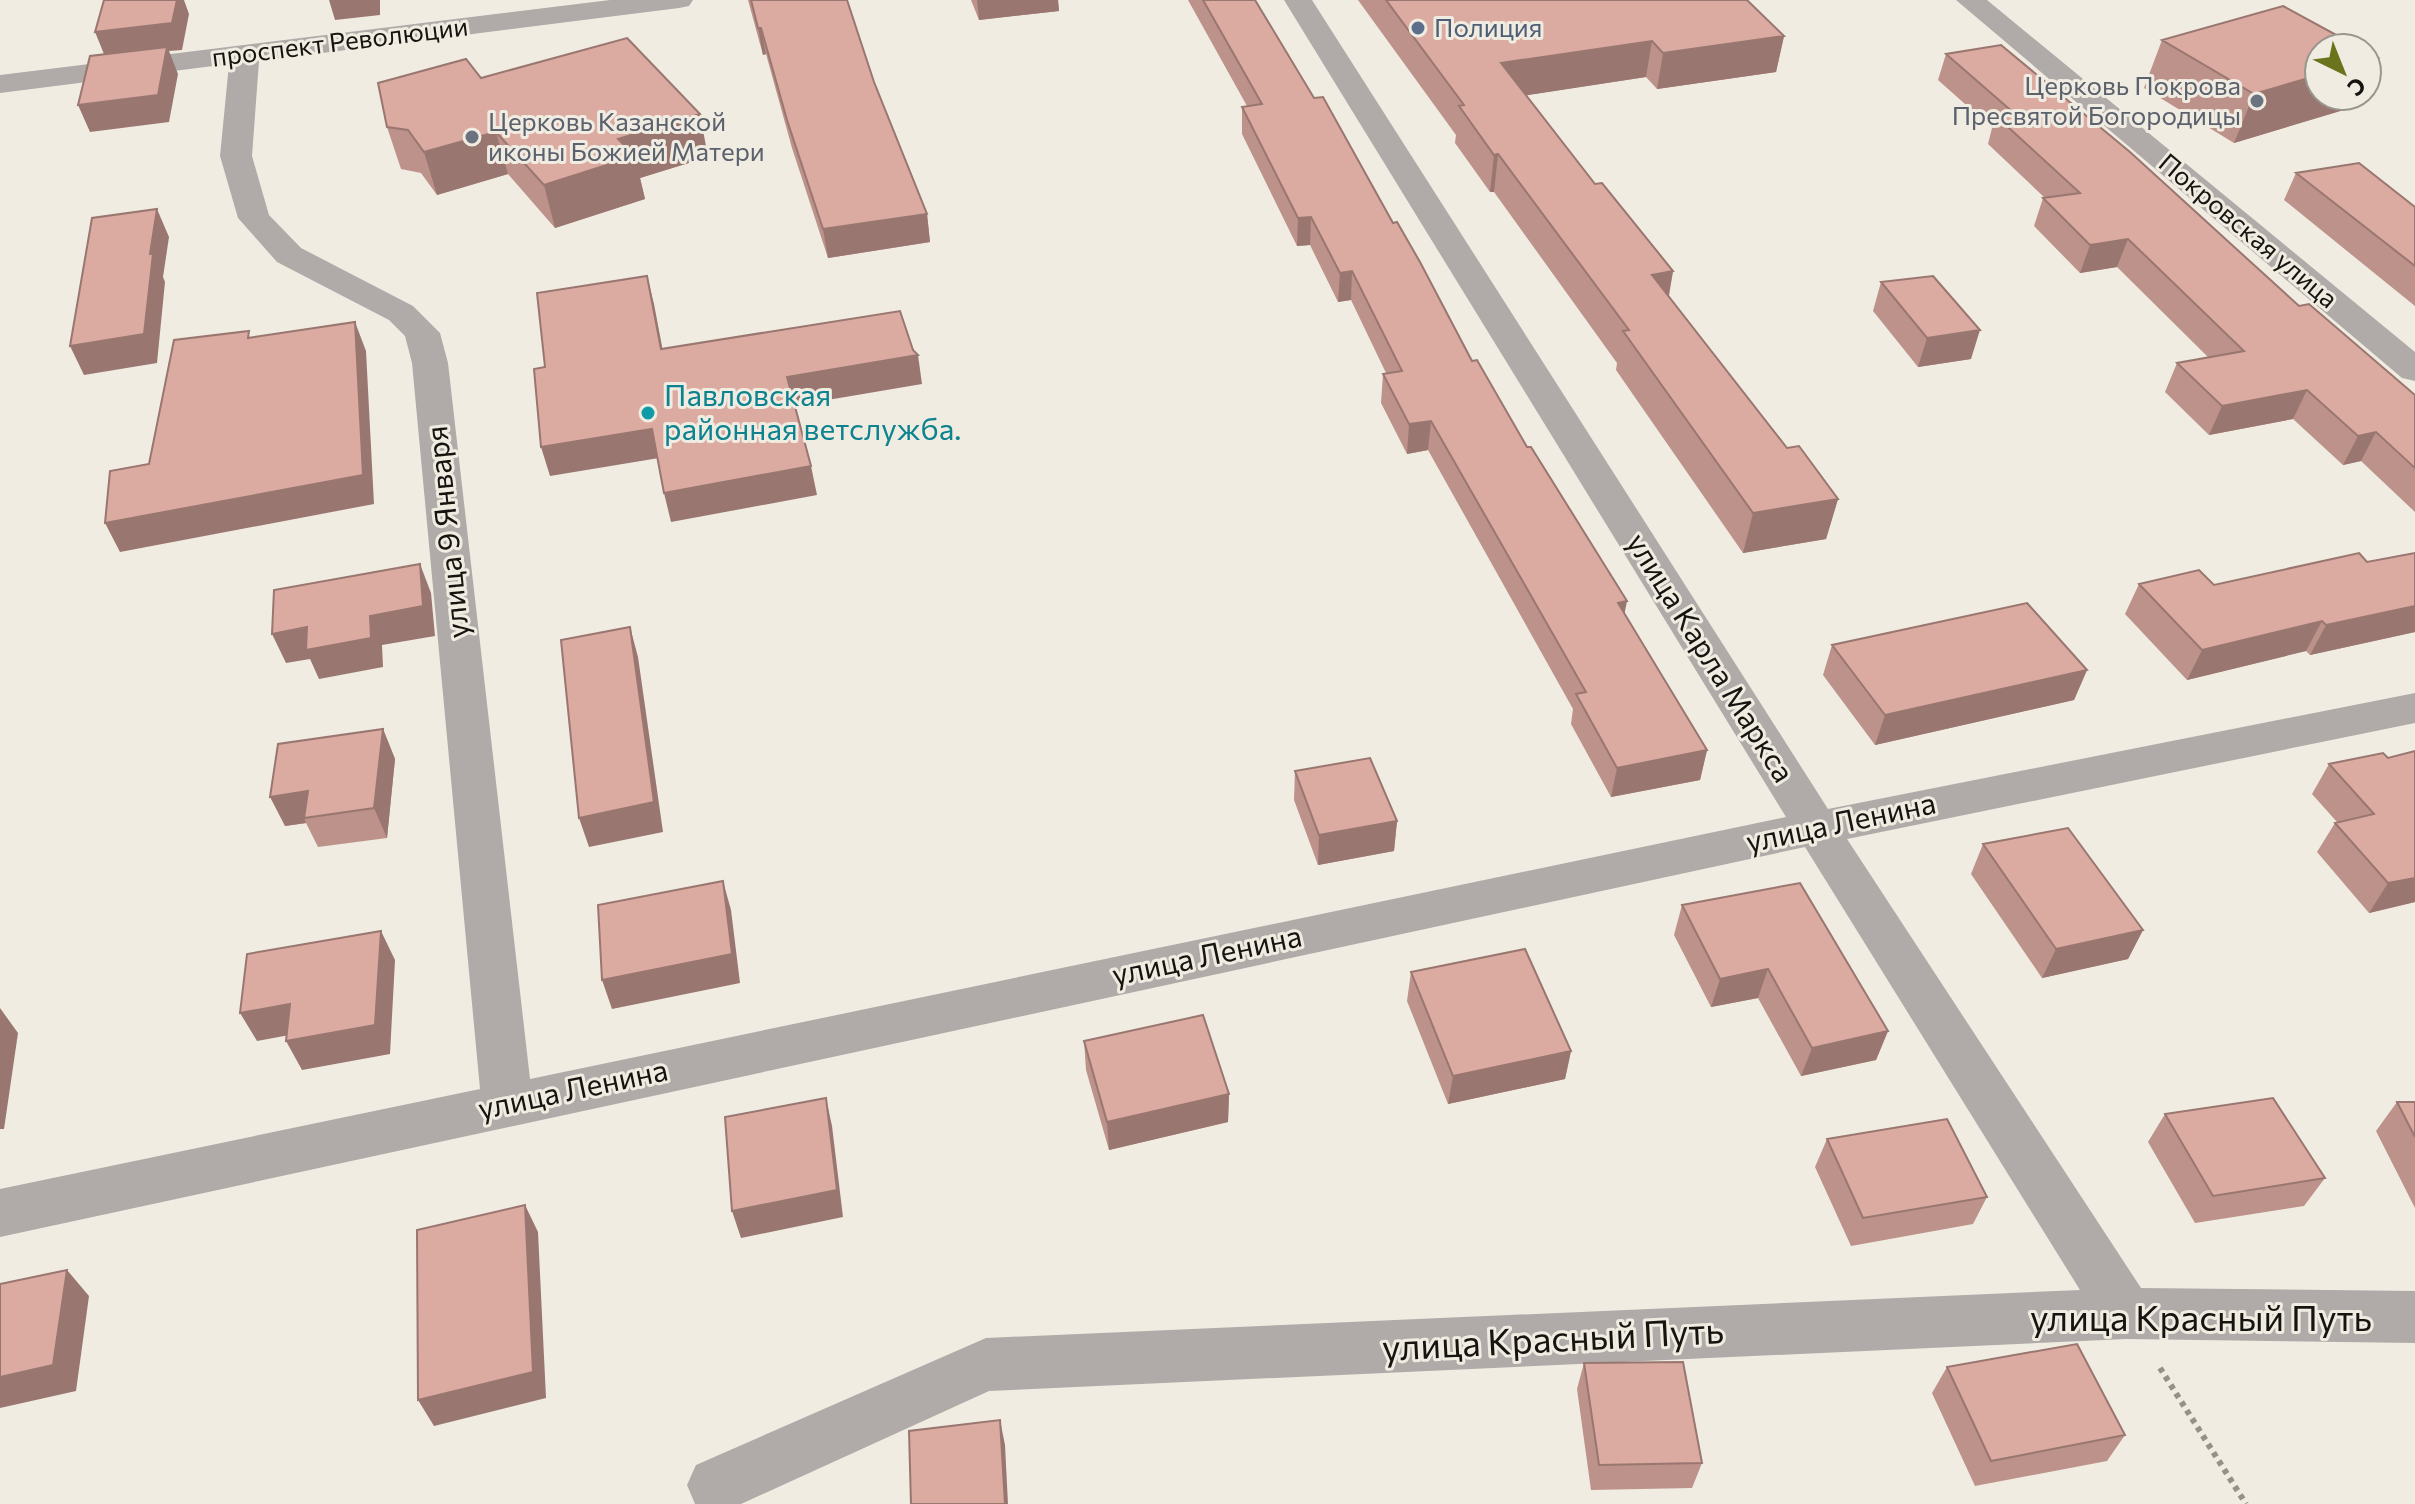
<svg xmlns="http://www.w3.org/2000/svg" width="2415" height="1504" font-family="Commissioner,sans-serif">
	<style>
		.lines { fill: none; stroke-linecap: round; stroke-linejoin: round }
		.path { stroke: #949189; stroke-width: 6; stroke-dasharray: 5 5; stroke-linecap: butt }
		.minor { fill: #b0aba9; fill-rule: evenodd }
		.wall { fill: #bc928a }
		.shaded-wall { fill: #997770 }
		.building { fill: #dbaaa0; stroke: #997770; stroke-width: 2 }
		.service-dot { fill: #5c6f8a; stroke: #f0ece1; stroke-width: 3 }
		.worship-dot { fill: #6b7280; stroke: #f0ece1; stroke-width: 3 }
		.culture-dot { fill: #0f9aa8; stroke: #f0ece1; stroke-width: 3 }
		.labels { text-anchor: middle; stroke-width: 6; stroke-linejoin: round; paint-order: stroke }
		.far-service-label { font-size: 26px; fill: #4e5e75; stroke: #f0ece1; text-anchor: start }
		.far-street-label { font-size: 26px; fill: #151410; stroke: #f0ece1 }
		.far-worship-label { font-size: 26px; fill: #5b616d; stroke: #f0ece1; text-anchor: end }
		.culture-label { font-size: 30px; fill: #0d838f; stroke: #f0ece1; text-anchor: start }
		.street-label { font-size: 30px; fill: #151410; stroke: #f0ece1 }
		.near-street-label { font-size: 36px; fill: #151410; stroke: #f0ece1 }
	</style>
	<rect width="100%" height="100%" fill="#f0ece1"/>
	<g class="lines">
		<path class="path" d="M2160,1368l86,136"/>
		<path class="minor" d="M610,0h83l-4,6 -10,2 -420,53 -7,95 17,59 32,33 112,58 27,27 8,30 82,716 1256,-262 -502,-817h28l516,809 587,-116v30l-568,116 294,449 274,3v52l-289,-4 -1137,52 -248,113h-46l-8,-19 9,-20 290,-127 1094,-48 -275,-443 -1805,390v-48l480,-100 -68,-726 -7,-27 -16,-16 -112,-58 -39,-44 -18,-62 9,-92 -229,29v-18z
			M1956,0h31l428,352v29l-13,-3z"/>
	</g>
	<path class="wall" d="M748,0h99l27,82 53,132 3,28 -102,16 -36,-110 -26,-94 -3,1z
		M971,0h87l1,11 -80,9z
		M1188,0h67l59,98 79,125 79,138 55,86 97,167 83,136 -7,30 -89,17 -40,-73 2,-15 -145,-259 -21,4 -26,-51 2,-29 3,-1 -35,-73 -13,2 -28,-57 -13,1 -55,-112v-27l5,-1z
		M1358,0h389l37,36 -8,36 -119,17 -11,-12 -120,18 69,89 78,87 -4,25 118,152 51,51 -12,40 -83,14 -127,-183 1,-7 -123,-171h-4l-35,-49 1,-8z
		M2162,40l157,56h42l-4,10 -123,37 -90,-55z
		M1946,54l353,252 116,89v117l-54,-51 -18,4 -50,-46 -84,16 -44,-43 12,-29 31,-6 -91,-90 -37,6 -46,-47 9,-28h2l-57,-54 4,-16 -54,-48z
		M481,78l227,79 -68,21 5,21 -90,29 -47,-54 -71,21 -16,-22 -20,-4 -14,-42z
		M2296,173l119,34v99l-131,-106z
		M1881,282l90,77 -53,8 -45,-56z
		M2415,553v79l-105,23 -4,-4 -119,29 -62,-66 14,-30 75,1 153,-23z
		M1832,645l255,25 -13,30 -199,45 -52,-70z
		M383,729l12,30 -8,79 -69,9 -12,-24 -21,3z
		M2415,751v151l-46,11 -52,-61 18,-29 2,-1 -25,-28 17,-30 59,-6z
		M1295,771l102,50 -3,30 -76,14 -24,-65z
		M1983,844l160,86 -15,29 -86,19 -71,-104z
		M1682,905l206,126 -12,29 -75,16 -43,-78 -47,9 -37,-72z
		M1411,972l160,79 -6,28 -117,25 -41,-103z
		M1084,1041l145,53 -1,28 -119,28 -23,-80z
		M2397,1102h18v106l-39,-77z
		M2165,1114l160,64 -21,28 -109,17 -47,-81z
		M1827,1139l160,58 -14,27 -122,22 -36,-79z
		M1584,1363l118,100 -10,25 -101,2 -14,-101z
		M1947,1367l178,68 -18,26 -132,25 -43,-93z"/>
	<path class="shaded-wall" d="M177,0h7l5,14 -7,36 -13,1 9,23 -9,48 -79,10 -12,-27 28,-46 -11,-27z
		M329,0h51v15l-45,5z
		M977,0h81l1,11 -80,9z
		M758,28h3l5,26 -3,1z
		M1784,36l-8,36 -119,17 6,-36z
		M1652,41l-6,36 -149,23 4,-37z
		M2378,58l-11,25v-22z
		M2319,75v21h42l-4,10 -123,37 20,-49z
		M700,114l8,43 -68,21 5,21 -90,29 -11,-43 74,-46z
		M496,132l12,42 -71,21 -13,-43z
		M1498,154l-4,38h-4l4,-37z
		M157,209l12,28 -6,40 2,5 -8,81 -73,12 -14,-29 80,-92z
		M927,214l3,28 -102,16 -5,-29z
		M1311,217l-1,28 -13,1 1,-28z
		M2128,239l-11,28 -37,6 10,-28z
		M1352,271l-1,29 -13,2 2,-29z
		M1673,271l-7,39 -14,-35z
		M647,276l7,28 14,74 -7,-29z
		M355,322l11,29 8,153 -254,48 -15,-29z
		M1980,330l-9,29 -53,8 9,-29z
		M918,355l4,29 -130,22 -5,-29z
		M2307,390l-14,29 -84,16 13,-29z
		M1431,421l-3,29 -21,4 2,-30z
		M652,429l7,29 -109,18 -9,-29z
		M2376,432l-15,29 -18,4 15,-29z
		M811,466l6,29 -146,27 -7,-29z
		M1838,499l-12,40 -83,14 10,-40z
		M420,564l11,29 4,43 -53,9 1,22 -64,12 -9,-20 -24,4 -14,-29 98,-18z
		M1627,601l-6,30 -3,-28z
		M2415,606v26l-105,23 16,-30z
		M2322,621l-16,30 -119,29 15,-30z
		M630,627l8,30 25,175 -74,15 -10,-29z
		M2087,670l-13,30 -199,45 10,-30z
		M383,729l12,30 -8,79 -13,-30z
		M1707,750l-7,30 -89,17 6,-29z
		M308,791l-4,27 2,5 -21,3 -15,-29z
		M1397,821l-3,30 -76,14 1,-30z
		M2415,878v24l-46,11 19,-30z
		M723,881l8,29 9,73 -128,26 -10,-29z
		M2143,930l-15,29 -86,19 14,-29z
		M381,931l14,29 -5,94 -88,16 -16,-29z
		M1768,969l-10,29 -47,9 9,-28z
		M290,1004l16,28 -49,9 -17,-28z
		M0,1008l18,25 -14,96h-4z
		M1888,1031l-12,29 -75,16 11,-28z
		M1571,1051l-6,28 -117,25 5,-28z
		M1229,1094l-1,28 -119,28 -2,-28z
		M826,1098l6,28 11,91 -102,21 -9,-27z
		M525,1205l13,27 8,166 -112,28 -16,-26z
		M67,1270l22,26 -13,95 -76,17v-31z
		M1000,1420l5,25 3,59h-3z"/>
	<path class="building" d="M104,0h73l-5,23 -77,9z
		M751,0h96l27,82 53,132 -104,15 -36,-109 -26,-92h-3z
		M1203,0h52l59,98 9,-1 70,126 4,-1 23,40 52,99 5,-1 50,87h4l96,154 -9,2 89,147 -90,18 -41,-74 10,-2 -155,-271 -22,3 -26,-50 19,-3 -50,-100 -12,2 -29,-56 -13,1 -56,-111 20,-3z
		M1386,0h361l37,36 -121,17 -11,-12 -151,22 94,121 7,-1 71,88 -21,4 135,173 12,-2 39,53 -85,14 -130,-182 6,-1 -131,-176 -4,1 -35,-49 5,-1z
		M2283,6l77,42h-41v27l-65,19 -92,-54z
		M627,38l73,76 -82,25 17,17 -91,29 -48,-53 -72,20 -16,-22 -21,-3 -9,-44 88,-24 15,19z
		M2001,45l129,107 169,154 10,-2 106,91v73l-39,-36 -18,4 -51,-46 -85,16 -45,-43 67,-12 -116,-112 -38,6 -47,-47 37,-5 -84,-77 19,-2 -69,-60z
		M167,47l-9,48 -80,10 12,-49z
		M2367,52l11,6 -11,3z
		M2359,163l56,44v59l-119,-93z
		M157,209l-7,45h3l-9,80 -74,12 22,-128z
		M647,276l14,73 239,-38 13,39 5,5 -131,22 24,89 -147,27 -12,-64 -111,18 -7,-78 11,-2 -8,-74z
		M1933,276l47,54 -53,8 -46,-56z
		M355,322l8,153 -258,48 5,-52 39,-7 25,-124 75,-9 -1,7z
		M2359,553l8,9 48,-9v53l-89,19 -4,-4 -120,29 -63,-66 60,-14 15,15z
		M420,564l3,42 -53,10 1,22 -65,12 1,-23 -35,7 2,-44z
		M2027,603l60,67 -202,45 -53,-70z
		M630,627l24,175 -75,16 -18,-178z
		M383,729l-9,79 -70,10 4,-27 -38,6 8,-53z
		M2415,751v127l-27,5 -53,-60 39,-9 -45,-50 54,-11 5,5z
		M1370,758l27,63 -78,14 -24,-64z
		M2068,828l75,102 -87,19 -73,-105z
		M723,881l9,73 -130,26 -4,-75z
		M1800,883l88,148 -76,17 -44,-79 -48,10 -38,-74z
		M381,931l-6,94 -89,16 4,-37 -50,9 7,-59z
		M1525,949l46,102 -118,25 -42,-104z
		M1203,1015l26,79 -122,28 -23,-81z
		M826,1098l11,92 -105,21 -7,-94z
		M2273,1098l52,80 -112,18 -48,-82z
		M2397,1102h18v35z
		M1947,1119l40,78 -124,21 -36,-79z
		M525,1205l8,167 -115,28 -1,-170z
		M67,1270l-14,95 -53,12v-93z
		M2077,1344l48,91 -134,26 -44,-94z
		M1683,1362l19,101 -103,2 -15,-102z
		M1000,1420l5,84h-94l-2,-73z"/>
	<circle class="service-dot" cx="1418" cy="28" r="8"/>
	<g class="worship-dot">
		<circle cx="2257" cy="101" r="8"/>
		<circle cx="472" cy="137" r="8"/>
	</g>
	<circle class="culture-dot" cx="648" cy="413" r="8"/>
	<g class="labels">
		<g class="far-service-label">
			<text x="1434" y="37">Полиция</text>
		</g>
		<g class="far-street-label">
			<text transform="translate(340 42) rotate(-7)" y="9">проспект Революции</text>
			<text transform="translate(2248 231) rotate(40)" y="9">Покровская улица</text>
		</g>
		<g class="far-worship-label">
			<text x="2241" y="95">Церковь Покрова<tspan x="2241" dy="30">Пресвятой Богородицы</tspan></text>
			<text x="488" y="131" text-anchor="start">Церковь Казанской<tspan x="488" dy="30">иконы Божией Матери</tspan></text>
		</g>
		<g class="culture-label">
			<text x="664" y="406">Павловская<tspan x="664" dy="34">районная ветслужба.</tspan></text>
		</g>
		<g class="street-label">
			<text transform="translate(448 532) rotate(-96)" y="10">улица 9 Января</text>
			<text transform="translate(1710 658) rotate(58)" y="10">улица Карла Маркса</text>
			<text transform="translate(1841 823) rotate(-12)" y="10">улица Ленина</text>
			<text transform="translate(1207 956) rotate(-12)" y="10">улица Ленина</text>
			<text transform="translate(573 1090) rotate(-12)" y="10">улица Ленина</text>
		</g>
		<g class="near-street-label">
			<text x="2201" y="1331">улица Красный Путь</text>
			<text transform="translate(1553 1339) rotate(-3)" y="13">улица Красный Путь</text>
		</g>
	</g>
	<g transform="translate(2343 72) rotate(137)"><circle r="38" fill="#f0ece1" stroke="#98968d" stroke-width="2"/>
	<path d="M0-6L14 30L0 20L-14 30Z" fill="#6a741d"/>
	<text y="-12" font-size="22" font-weight="bold" text-anchor="middle" fill="#151410">С</text>
	</g>
</svg>
